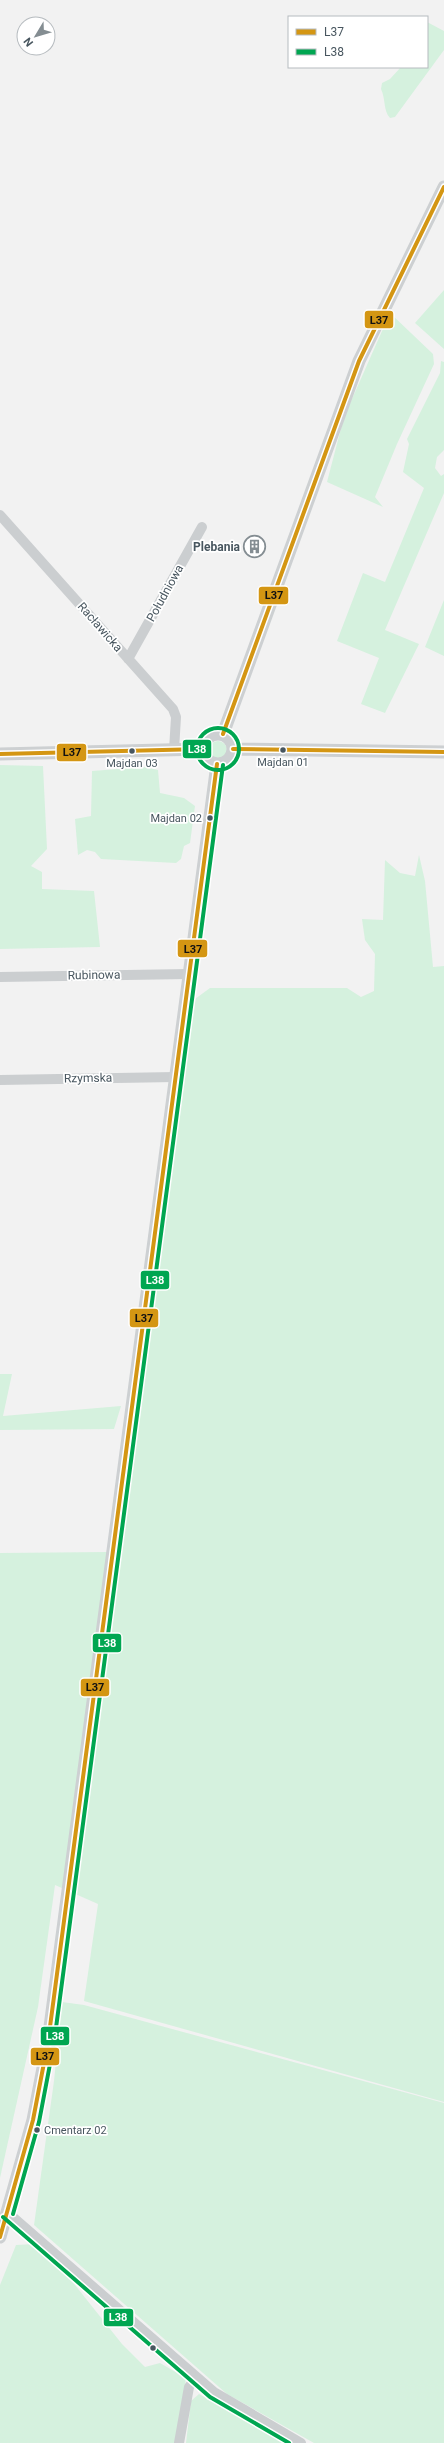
<svg xmlns="http://www.w3.org/2000/svg" width="444" height="2443" font-family="Roboto,sans-serif">
	<style>
		.green { fill: #d5f1de }
		.lines { fill: none; stroke-linecap: round; stroke-linejoin: round }
		.street { stroke: #cbced0; stroke-width: 10 }
		.secondary { stroke: #cdd0d2; stroke-width: 13 }
		.bus-1-casing { stroke: #fff; stroke-width: 7 }
		.bus-2-casing { stroke: #fff; stroke-width: 7 }
		.bus-1 { stroke: #d49613; stroke-width: 4 }
		.bus-2 { stroke: #00a651; stroke-width: 4 }
		.bus-dot { fill: #48565f; stroke: #fff; stroke-width: 1.5 }
		.labels { text-anchor: middle; stroke-width: 3.5; stroke-linejoin: round; paint-order: stroke }
		.bus-label { font-size: 11px; fill: #48565f; stroke: #fff }
		.poi-label { font-size: 12px; font-weight: bold; fill: #48565f; stroke: #fff; text-anchor: end }
		.street-label { font-size: 12px; fill: #48565f; stroke: #fff }
		.line-badge { stroke: #fff; stroke-width: 1.5 }
		.badge-label { font-size: 11px; text-anchor: middle; font-weight: bold; fill: #fff }
		.pale-badge-label { font-size: 11px; text-anchor: middle; font-weight: bold; fill: #111 }
	</style>
	<rect width="100%" height="100%" fill="#f2f2f2"/>
	<path class="green" d="M427,22l17,9v19l-49,67 -5,1c-7,-8 -4,-18 -9,-29l1,-6 8,-4 11,-12h26z
		M444,290v59l-29,-26z
		M390,313l43,41 1,10 -37,80 -22,53 8,10 -56,-25 17,-65z
		M441,361l3,1v88l-7,7 -2,11 6,8 3,-2v19l-59,137 34,14 -34,69 -24,-9 18,-46 -42,-17 26,-68 22,9 39,-94 -21,-16 6,-28 -2,-5 33,-66z
		M444,600v56l-19,-9z
		M209 750a9 9 0 1 1 18 0a9 9 0 1 1-18 0Z
		M0,765l43,1 4,83 -16,17 11,6v17l52,2 6,56 -100,2z
		M144,767l14,3 2,23 24,5 11,8 -5,37 -6,3 -3,13 -5,4 -75,-4 -6,-7 -8,-2 -9,5 -3,-36 16,-3 1,-45z
		M419,855l6,26 8,86 11,-1v1136l-360,-101 14,-97 -43,-19 -17,122 -38,171v-625l107,-1 38,-212 50,-341 15,-11h137l14,9 13,-6 1,-37 -10,-14 -3,-21 21,1 2,-60 15,13 15,3z
		M0,1374h12l-9,42 118,-10 -7,23 -114,1z
		M62,2002l22,3 360,98v340h-130l-87,-49 -193,-169 20,-144z
		M35,2244l40,41 47,59 23,23 15,-4 26,15 -9,65h-177v-158l16,-40z
		M199,2394l88,49h-101l5,-42z"/>
	<g class="lines">
		<path class="street" d="M0,515l173,194 3,8 -2,33
			M128,659l74,-132
			M0,977l189,-3
			M0,1080l175,-3
			M7,2212l207,180 87,51
			M179,2443l10,-56 7,-10"/>
		<path class="secondary" d="M203 749a15 15 0 1 1 30 0a15 15 0 1 1-30 0Z
			M223,734l136,-373 85,-174
			M233,749l211,3
			M0,754l203,-5
			M0,2237l33,-117 15,-78 169,-1278"/>
		<defs>
			<path id="bus-1" d="M223,734l136,-373 85,-174
				M233,749l211,3
				M0,754l203,-5
				M0,2237l33,-117 15,-78 169,-1278"/>
			<path id="bus-2" d="M197 749a21 21 0 1 1 42 0a21 21 0 1 1-42 0Z
				M13,2214l26,-92 15,-79 169,-1278
				M3,2217l207,180 79,46"/>
		</defs>
		<use href="#bus-1" class="bus-1-casing"/>
		<use href="#bus-2" class="bus-2-casing"/>
		<use href="#bus-1" class="bus-1"/>
		<use href="#bus-2" class="bus-2"/>
	</g>
	<defs>
		<symbol id="building-ring" viewBox="-11 -11 22 22"><circle r="9.5" fill="#fff" stroke="#848d92" stroke-width="1.5"/><path d="M-4-6H4V6H1V3H-1V6H-4ZM-2.5-4.3h1.7v1.8h-1.7ZM.8-4.3h1.7v1.8H.8ZM-2.5-1h1.7V.8h-1.7ZM.8-1h1.7V.8H.8Z" fill="#848d92"/></symbol>
	</defs>
	<g fill-rule="evenodd">
		<use href="#building-ring" x="242" y="534" width="25" height="25"/>
	</g>
	<g class="bus-dot">
		<circle cx="283" cy="750" r="3.5"/>
		<circle cx="132" cy="751" r="3.5"/>
		<circle cx="210" cy="818" r="3.5"/>
		<circle cx="37" cy="2130" r="3.5"/>
		<circle cx="153" cy="2348" r="3.5"/>
	</g>
	<g class="labels">
		<g class="bus-label">
			<text x="283" y="766">Majdan 01</text>
			<text x="132" y="767">Majdan 03</text>
			<text x="202" y="822" text-anchor="end">Majdan 02</text>
			<text x="44" y="2134" text-anchor="start">Cmentarz 02</text>
		</g>
		<g class="poi-label">
			<text x="240" y="551">Plebania</text>
		</g>
		<g class="street-label">
			<text transform="translate(165 593) rotate(-61)" y="4">Południowa</text>
			<text transform="translate(100 627) rotate(49)" y="4">Racławicka</text>
			<text transform="translate(94 975) rotate(-1)" y="4">Rubinowa</text>
			<text transform="translate(88 1078) rotate(-1)" y="4">Rzymska</text>
		</g>
	</g>
	<g class="line-badge">
		<rect x="364" y="310" width="30" height="19" rx="4" fill="#d49613"/>
		<rect x="258" y="586" width="31" height="19" rx="4" fill="#d49613"/>
		<rect x="182" y="739" width="30" height="20" rx="4" fill="#00a651"/>
		<rect x="56" y="743" width="31" height="19" rx="4" fill="#d49613"/>
		<rect x="177" y="939" width="31" height="19" rx="4" fill="#d49613"/>
		<rect x="140" y="1270" width="30" height="20" rx="4" fill="#00a651"/>
		<rect x="129" y="1308" width="30" height="20" rx="4" fill="#d49613"/>
		<rect x="92" y="1633" width="30" height="20" rx="4" fill="#00a651"/>
		<rect x="80" y="1678" width="30" height="19" rx="4" fill="#d49613"/>
		<rect x="40" y="2026" width="30" height="20" rx="4" fill="#00a651"/>
		<rect x="30" y="2047" width="30" height="19" rx="4" fill="#d49613"/>
		<rect x="103" y="2308" width="31" height="19" rx="4" fill="#00a651"/>
	</g>
	<g class="badge-label">
		<text x="197" y="753">L38</text>
		<text x="155" y="1284">L38</text>
		<text x="107" y="1647">L38</text>
		<text x="55" y="2040">L38</text>
		<text x="118" y="2321">L38</text>
	</g>
	<g class="pale-badge-label">
		<text x="379" y="324">L37</text>
		<text x="274" y="599">L37</text>
		<text x="72" y="756">L37</text>
		<text x="193" y="953">L37</text>
		<text x="144" y="1322">L37</text>
		<text x="95" y="1691">L37</text>
		<text x="45" y="2060">L37</text>
	</g>
	<rect x="288" y="16" width="140" height="52" fill="#ffffff" stroke="#b6bbbf"/>
	<rect x="296" y="29" width="20" height="6" fill="#d49613" stroke="#b6bbbf"/>
	<text x="324" y="36" font-size="12" fill="#48565f">L37</text>
	<rect x="296" y="49" width="20" height="6" fill="#00a651" stroke="#b6bbbf"/>
	<text x="324" y="56" font-size="12" fill="#48565f">L38</text>
	<g transform="translate(36 36) rotate(232)"><circle r="19" fill="#ffffff" stroke="#b6bbbf"/>
	<path d="M0-3L7 15L0 10L-7 15Z" fill="#848d92"/>
	<text y="-6" font-size="11" font-weight="bold" text-anchor="middle" fill="#48565f">N</text>
	</g>
</svg>
